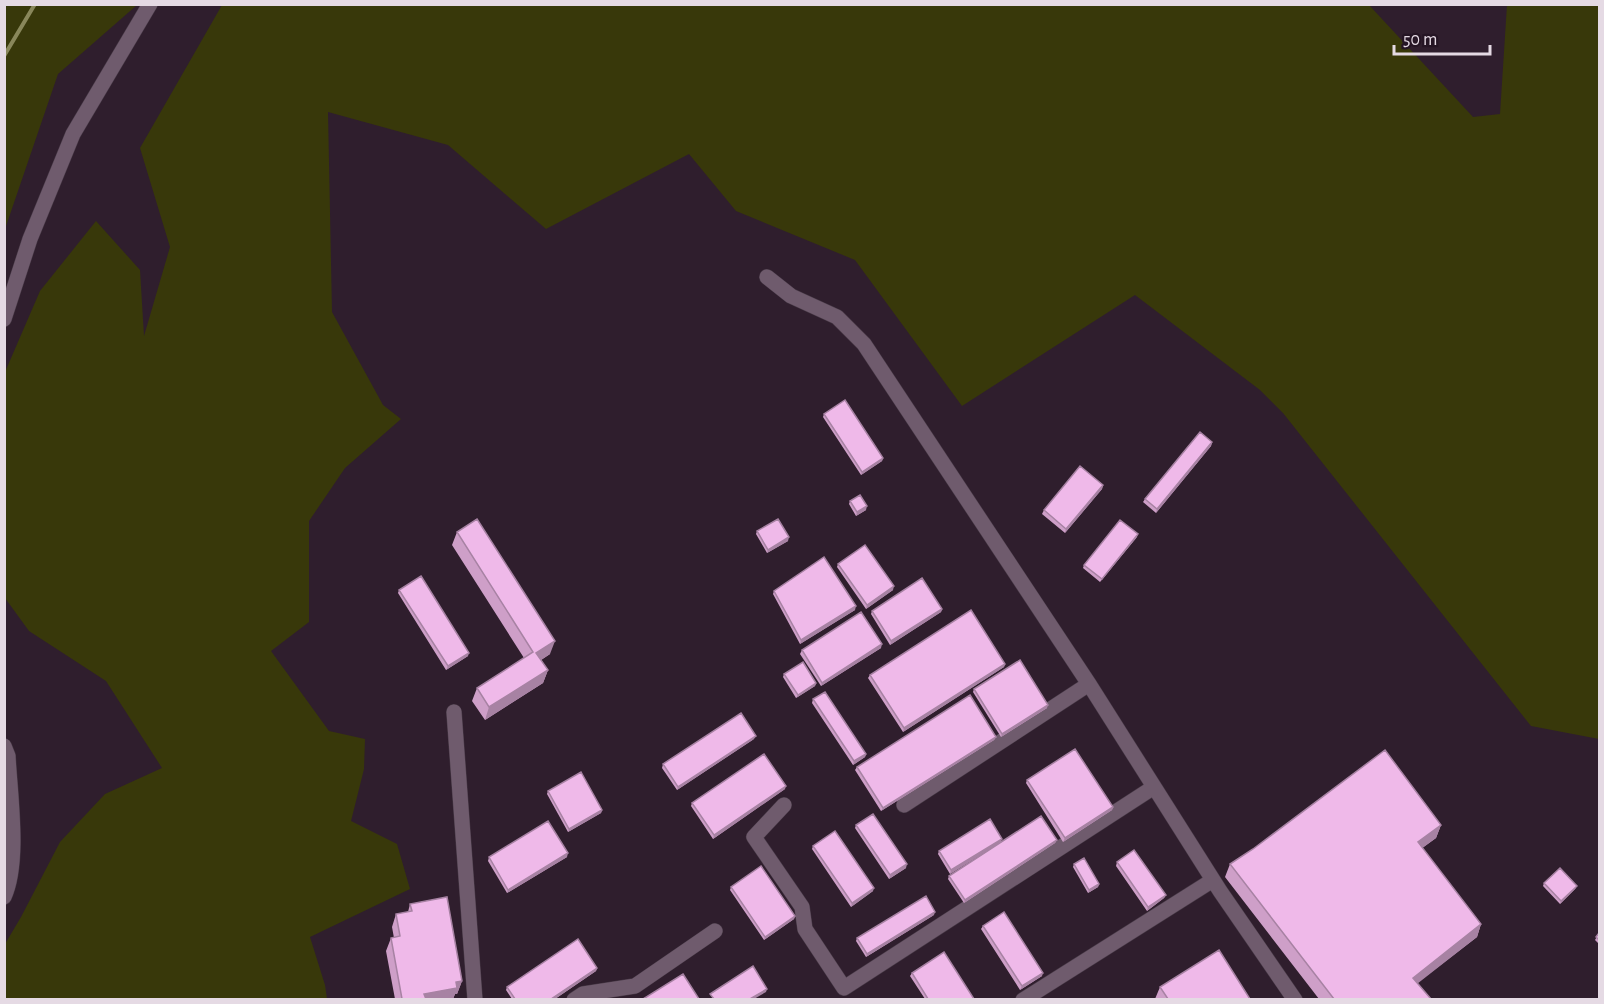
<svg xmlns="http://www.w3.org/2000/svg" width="1604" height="1004" font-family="'Alegreya Sans',sans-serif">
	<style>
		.green { fill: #38380a }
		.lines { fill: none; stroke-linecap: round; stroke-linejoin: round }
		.stream { stroke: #89875b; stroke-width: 4 }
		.minor-casing { stroke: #483a47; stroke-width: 16 }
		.minor { stroke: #6f5b6d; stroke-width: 15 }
		.wall { fill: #ce9fc8 }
		.shaded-wall { fill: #a782a3 }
		.building { fill: #efb9e9; stroke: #a782a3; stroke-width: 1.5 }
	</style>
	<rect width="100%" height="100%" fill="#2f1e2d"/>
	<path class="green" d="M5,4l132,1 -79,69 -53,155z
		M222,5h1147l104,112 27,-3 7,-109h92v734l-68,-13 -248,-313 -23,-23 -125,-95 -173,111 -107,-146 -119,-49 -47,-57 -143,75 -98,-84 -120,-33 4,200 51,93 18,14 -56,49 -36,53v101l-38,29 58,80 36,8 -1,30 -13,52 46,23 13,45 -100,48 15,48 2,14h-322v-55l16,-27 39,-75 45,-48 57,-26 -56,-87 -77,-50 -24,-33v-226l35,-81 56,-70 44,49 4,66 26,-89 -30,-99z"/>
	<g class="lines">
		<path class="stream" d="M4,56l31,-52"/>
		<defs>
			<path id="minor" d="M767,277l24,19 46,21 27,27 225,340 131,207 75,109
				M4,319l26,-80 43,-105 77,-130
				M454,712l21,288
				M4,746l4,10c2,39 12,106 -4,141
				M784,805l-30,32 48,70 3,22 39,59 310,-201
				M904,805l185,-121
				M574,1000l9,-6 52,-8 80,-55
				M1023,1000l190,-120"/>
		</defs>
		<use href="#minor" class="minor-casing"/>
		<use href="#minor" class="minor"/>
	</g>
	<path class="wall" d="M824,414l59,44 -1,3 -21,14 -38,-58z
		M1212,442l-1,4 -55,67 -13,-11 2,-3z
		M1103,485l-1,4 -37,44 -23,-19 2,-4z
		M850,501l16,9 -10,6 -7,-12z
		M757,531l31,10 -21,12 -11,-19z
		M457,532l93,122 -9,6 7,10 -5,13 -58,37 -13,-19 5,-13 47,-30 -72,-113z
		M1137,537l-37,45 -17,-14 1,-3z
		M838,564l55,26 -27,19 -29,-42z
		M399,590l69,66 -22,14 -48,-77z
		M774,591l81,19 -55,34 -27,-50z
		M942,609l-1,3 -51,33 -19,-31 1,-3z
		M881,648l-60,38 -21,-32 2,-4z
		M1005,664l-1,3 -101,65 -35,-54 2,-3z
		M784,674l32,9 -1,3 -19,12 -13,-21z
		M974,689l73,19 -46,29 -28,-45z
		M813,699l53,55 -1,3 -12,8 -41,-62z
		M996,737l-2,3 -113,71 -26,-41 2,-3z
		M754,739l-77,51 -15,-22 1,-4z
		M1027,780l86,27 -1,3 -49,32 -37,-59z
		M785,789l-72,50 -22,-33 1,-3z
		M548,791l54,19 -1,3 -33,19 -21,-38z
		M856,825l50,43 -17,11 -34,-51z
		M1441,825l-5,13 -14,10 59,76 -4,13 -60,46 14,16h-112l-94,-122 5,-13z
		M1057,840l-2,3 -91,60 -16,-24 1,-3z
		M1001,842l-51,32 -12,-20 1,-3z
		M813,846l60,45 -22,16 -39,-58z
		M489,857h78l-60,36 -19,-32z
		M1117,862l49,33 -2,3 -17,13 -31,-45z
		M1074,864l25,20 -1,3 -10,6 -15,-26z
		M1544,883l33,3 -2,3 -15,15 -17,-18z
		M731,887l64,29 -1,3 -30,21 -34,-50z
		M410,904l52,77 -5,13h-2l-2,5h-58l-9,-48 5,-13h3l-2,-11 4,-13 12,-2z
		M934,915l-68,42 -10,-16 1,-3z
		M983,926l59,50 -22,14 -39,-61z
		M1599,933v11l-4,-4z
		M597,968l-1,3 -41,28h-43l-6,-9 1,-3z
		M912,973l62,26h-49l-15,-23z
		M1160,987l90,12h-95z"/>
	<path class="shaded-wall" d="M1212,442l-1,4 -55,67 1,-4z
		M883,458l-1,3 -21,14 1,-3z
		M1103,485l-1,4 -37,44 1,-4z
		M867,506l-1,4 -10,6 1,-4z
		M1138,534l-1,3 -37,45 2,-3z
		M789,537l-1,4 -21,12 1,-3z
		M894,586l-1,4 -27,19 1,-4z
		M856,606l-1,4 -55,34 1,-4z
		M942,609l-1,3 -51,33 1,-4z
		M555,641l-5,13 -18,12 4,-13z
		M882,644l-1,4 -60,38 1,-3z
		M469,653l-1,3 -22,14 2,-4z
		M1005,664l-1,3 -101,65 1,-4z
		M548,670l-5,13 -58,37 4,-13z
		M816,683l-1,3 -19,12 2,-3z
		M1048,705l-1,3 -46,29 1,-3z
		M756,736l-2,3 -77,51 1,-3z
		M996,737l-2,3 -113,71 2,-3z
		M866,754l-1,3 -12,8 1,-4z
		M786,786l-1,3 -72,50 1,-4z
		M1113,807l-1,3 -49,32 2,-4z
		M602,810l-1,3 -33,19 1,-3z
		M1441,825l-5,13 -23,17 5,-13z
		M1002,839l-1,3 -51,32 1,-4z
		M1057,840l-2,3 -91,60 1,-3z
		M568,853l-1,4 -60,36 1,-3z
		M907,864l-1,4 -17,11 1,-4z
		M1099,884l-1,3 -10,6 1,-3z
		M1577,886l-2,3 -15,15 1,-3z
		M874,888l-1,3 -22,16 1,-4z
		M1166,895l-2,3 -17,13 1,-4z
		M935,912l-1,3 -68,42 1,-3z
		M795,916l-1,3 -30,21 1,-3z
		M1481,924l-4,13 -69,54 5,-13z
		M597,968l-1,3 -41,28h-4z
		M1043,973l-1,3 -22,14 2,-4z
		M462,981l-5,13h-2l-2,5h-31l2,-5 32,-12z
		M767,989l-1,3 -12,7h-4z"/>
	<path class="building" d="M845,400l38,58 -21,14 -38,-58z
		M1200,432l12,10 -55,67 -12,-10z
		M1080,466l23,19 -37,44 -22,-19z
		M860,495l7,11 -10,6 -7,-11z
		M477,519l78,122 -19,12 12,17 -59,37 -12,-19 56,-36 -76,-120z
		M778,519l11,18 -21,13 -11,-19z
		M1120,520l18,14 -36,45 -18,-14z
		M865,545l29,41 -27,19 -29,-41z
		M824,557l32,49 -55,34 -27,-49z
		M421,576l48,77 -21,13 -49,-76z
		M922,578l20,31 -51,32 -19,-30z
		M971,610l34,54 -101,64 -34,-53z
		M861,612l21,32 -60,39 -20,-33z
		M1020,660l28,45 -46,29 -28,-45z
		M803,662l13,21 -18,12 -14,-21z
		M825,692l41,62 -12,7 -41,-62z
		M970,695l26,42 -113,71 -26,-41z
		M741,713l15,23 -78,51 -15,-23z
		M1075,749l38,58 -48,31 -38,-58z
		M1385,750l56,75 -23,17 63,82 -68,54 18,21h-97l-104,-135 23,-15z
		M764,754l22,32 -72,49 -22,-32z
		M581,772l21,38 -33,19 -21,-38z
		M873,814l34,50 -17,11 -34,-50z
		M1041,816l16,24 -92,60 -16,-24z
		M990,819l12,20 -51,31 -12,-19z
		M548,821l20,32 -60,37 -19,-33z
		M835,831l39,57 -22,15 -39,-57z
		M1134,850l32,45 -18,12 -31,-45z
		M1084,858l15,26 -10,6 -15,-26z
		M761,866l34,50 -30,21 -34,-50z
		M1560,868l17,18 -16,15 -17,-18z
		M926,896l9,16 -68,42 -10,-16z
		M447,897l15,84 -6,1 1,6 -33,6 2,5h-24l-11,-61 9,-2 -4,-22 16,-3 -2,-7z
		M1004,912l39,61 -21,13 -39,-60z
		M1599,933v7l-3,-3z
		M578,939l19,29 -46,31h-36l-8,-12z
		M1219,950l31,49h-82l-8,-12z
		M944,952l30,47h-46l-16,-26z
		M753,966l14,23 -17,10h-36l-4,-5z
		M683,974l16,25h-56z"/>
	<rect width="1604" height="1004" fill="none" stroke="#e5dae4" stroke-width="12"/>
	<path d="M1394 45v9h96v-9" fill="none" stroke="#e5dae4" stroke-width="3"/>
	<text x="1403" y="45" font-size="18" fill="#e5dae4" stroke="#251524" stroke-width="4.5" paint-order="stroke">50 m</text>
</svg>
